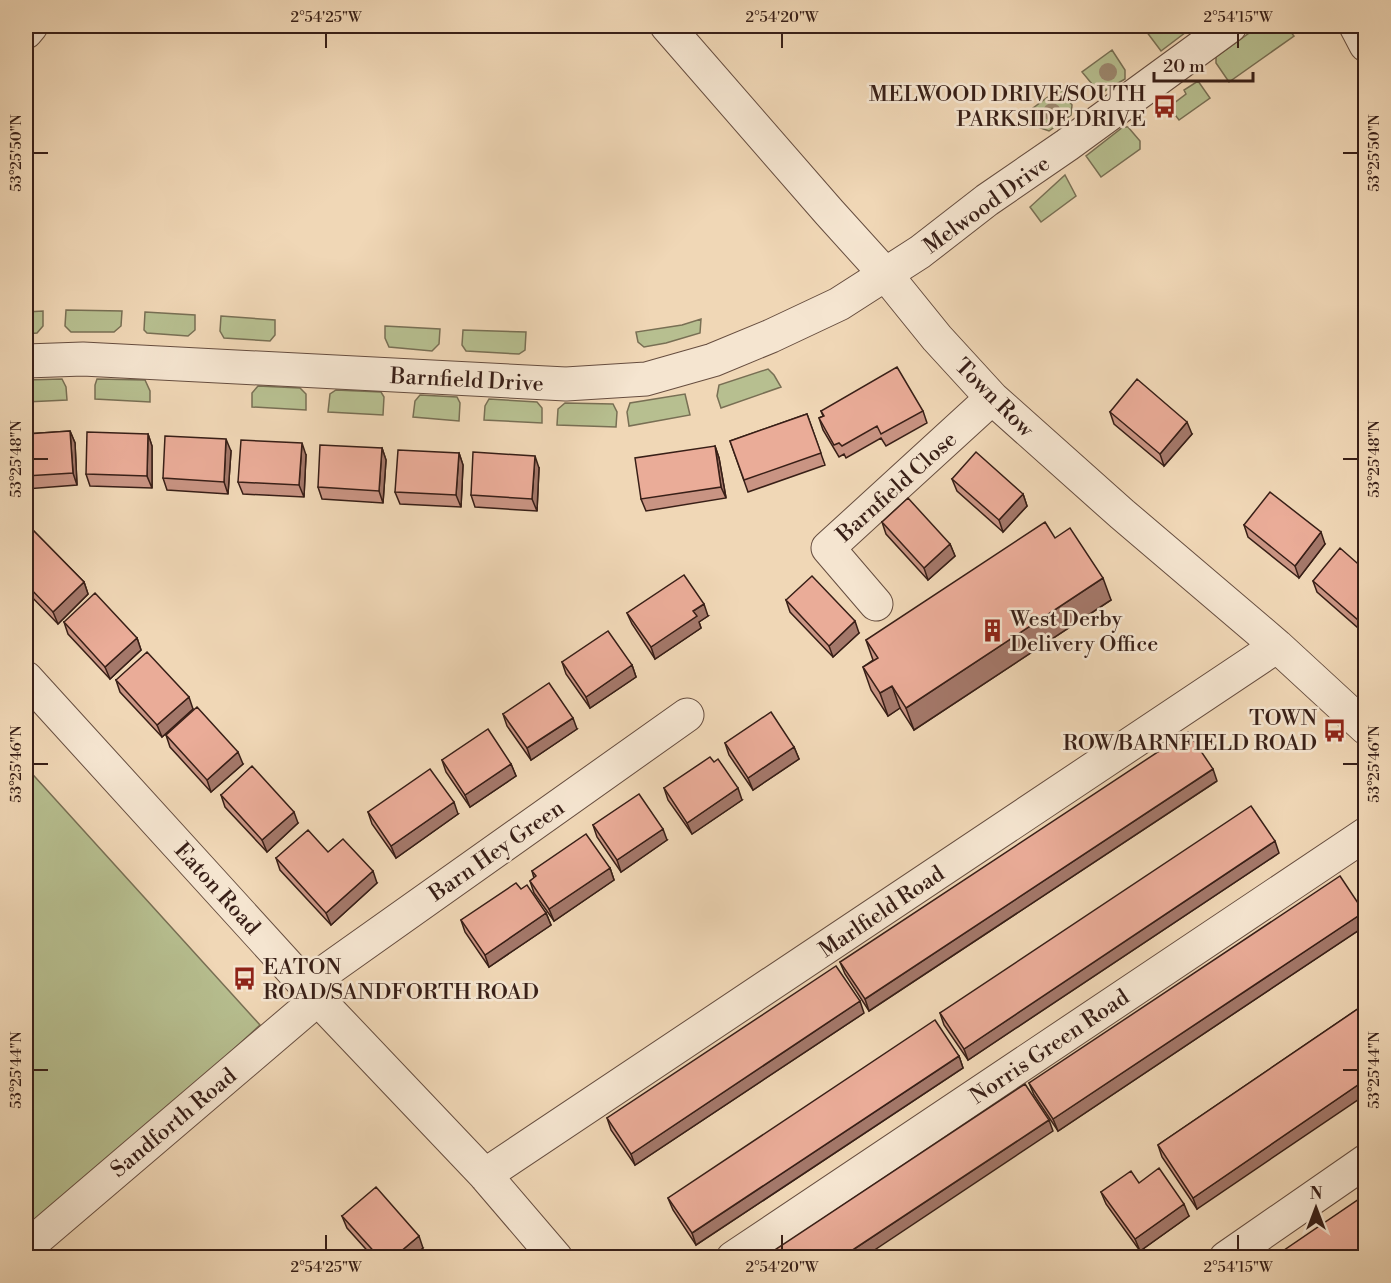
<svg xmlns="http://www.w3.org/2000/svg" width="1391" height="1283" font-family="'Libre Bodoni',serif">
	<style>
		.green { fill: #b7bf90; stroke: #786f54; stroke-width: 1.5 }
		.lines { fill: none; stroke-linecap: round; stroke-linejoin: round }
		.minor-casing { stroke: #664d3f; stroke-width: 35 }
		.minor { stroke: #f5e5d0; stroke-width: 33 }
		.tree { fill: #9c886f }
		.wall { fill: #c99483; stroke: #381f17; stroke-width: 1.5 }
		.shaded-wall { fill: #a4786a; stroke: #381f17; stroke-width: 1.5 }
		.building { fill: #eaac98; stroke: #381f17; stroke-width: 1.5 }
		.ticks { fill: none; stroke: #381f17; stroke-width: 2 }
		.labels { text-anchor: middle; stroke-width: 5; stroke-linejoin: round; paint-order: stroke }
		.poi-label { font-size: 22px; fill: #381f17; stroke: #f5e5d0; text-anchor: end }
		.street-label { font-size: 22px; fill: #381f17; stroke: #f5e5d0 }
		.neatline { fill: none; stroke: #381f17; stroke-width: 2 }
		.ticks-label { font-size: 15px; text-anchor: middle; fill: #381f17 }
	</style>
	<rect width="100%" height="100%" fill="#f0d7b6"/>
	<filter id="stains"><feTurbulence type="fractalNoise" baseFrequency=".00333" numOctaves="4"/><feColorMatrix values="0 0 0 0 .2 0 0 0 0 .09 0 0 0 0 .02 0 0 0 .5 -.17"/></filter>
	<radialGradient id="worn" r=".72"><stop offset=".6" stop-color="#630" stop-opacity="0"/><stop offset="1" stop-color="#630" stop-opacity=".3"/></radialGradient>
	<path class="green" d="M1144,26h50l-33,25 -18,-24z
		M1259,26h27l8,10 -65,46 -13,-19v-6z
		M1112,50l13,20v9l-22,13 -6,-2 -15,-18z
		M1198,81l12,17 -31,22 -10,-13 17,-13 -2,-4z
		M1060,88l12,17 -1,10 -22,16 -14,-5 -10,-12z
		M1123,127h5l12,14v8l-39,28 -15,-21z
		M1065,175l11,21 -35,26 -11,-15z
		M66,310l56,1 -1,15 -7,6h-43l-6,-6z
		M43,311v15l-6,7 -11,1v-22z
		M145,312l50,3v15l-7,6 -41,-3 -3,-3z
		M221,316l54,4v15l-5,6 -46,-3 -4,-7z
		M701,319l-1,14 -34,10 -22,4 -6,-5 -2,-10 46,-7z
		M385,326l55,3 -1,15 -7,7 -43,-4 -4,-9z
		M463,330l63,2 -1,18 -6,4 -53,-3 -4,-6z
		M768,369l6,6 7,12 -60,21 -4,-12 2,-11z
		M62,379l4,8 1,13 -41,2v-22z
		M97,379l48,1 5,11v11l-55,-3v-14z
		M258,386l42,2 6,6v16l-54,-3v-14z
		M336,390l45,2 3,5 -1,18 -55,-3 2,-18z
		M685,394l5,21 -61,11 -2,-14 3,-9z
		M420,395l37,2 3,6 -1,18 -46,-4 2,-16z
		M489,399l48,3 5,6v15l-58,-3 1,-14z
		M565,403l48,1 4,8 -1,15 -59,-2 1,-16z
		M26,767l234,258 -96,88 -138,118z"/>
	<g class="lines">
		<defs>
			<path id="minor" d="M667,26l162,186 57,63 51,63 55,60 130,116 155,132 89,82
				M1356,26l10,19
				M26,32l5,-6
				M26,361l57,-2 483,25 80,-5 67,-19 58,-24 68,-32 81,-52 67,-52 80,-55 163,-119
				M876,604l-48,-56 164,-150
				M26,678l305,335 154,162 71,83
				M485,1175l792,-529
				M26,1248l279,-238 6,-20 8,-14 368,-261
				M733,1258l633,-424
				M1226,1258l140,-97"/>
		</defs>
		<use href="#minor" class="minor-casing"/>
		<use href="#minor" class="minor"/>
	</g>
	<g class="tree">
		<circle cx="1108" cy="72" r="9"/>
		<circle cx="1052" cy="112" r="9"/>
	</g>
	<path class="wall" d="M821,411h102l4,12 -41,23 -5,-8 -35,20 -2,-4 -5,3 -16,-27 -4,-12 4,-2z
		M1110,412l82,22 -28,32 -50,-42z
		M807,414l18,51 -77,27 -18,-51z
		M70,431l5,12 2,42 -51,4v-55z
		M148,434l4,12v42l-62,-2 -4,-12z
		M715,446l4,12 7,40 -80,13 -5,-12z
		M382,448l4,12 -3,43 -61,-4 -4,-12z
		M231,451l-3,43 -61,-4 -4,-12z
		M459,453l4,12 -2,42 -61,-3 -5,-12z
		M306,455l-2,42 -61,-3 -5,-12z
		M539,468l-2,43 -62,-4 -4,-12z
		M952,479l71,15 4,12 -24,26 -46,-41z
		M882,522l68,22 5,12 -27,24 -42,-46z
		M26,523l58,59 4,12 -30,30 -32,-33z
		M1244,525l81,19 -26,34 -51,-41z
		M1055,538l56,62 -197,130 -14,-22 -12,8 -17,-26 -8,-23 10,-7 -7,-20z
		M1365,570v64l-48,-42 -4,-11z
		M786,600l73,33 -26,24 -43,-45z
		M627,613l81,3 -9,6 2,6 -46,31 -23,-35z
		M64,622l73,16 4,12 -31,29 -42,-45z
		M562,662l70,3 4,12 -46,31 -24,-34z
		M116,680l77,29 -31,28 -42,-45z
		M503,714l74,15 -46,31 -24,-34z
		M166,735l77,29 -32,28 -41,-45z
		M725,743l69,4 5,12 -46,31 -24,-35z
		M442,760l69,4 5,12 -46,31 -24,-35z
		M1217,781l-348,230 -24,-37 -5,-12z
		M664,788l78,12 -50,34 -24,-34z
		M221,795l77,28 -31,29 -42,-45z
		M368,812l90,2 -62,44 -24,-34z
		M593,825l74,15 -46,32 -24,-35z
		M1279,853l-311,207 -24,-35 -4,-12z
		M276,858l101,25 -46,42 -51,-55z
		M610,868l4,12 -60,41 -20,-28 -4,-12 4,-3 -2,-7z
		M521,889l25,24 5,12 -62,42 -24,-35 -4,-12z
		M1365,915v11l-307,205 -24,-36 -5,-12z
		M1365,1004l-168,205 -35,-52 -4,-12z
		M864,1013l-229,152 -24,-35 -4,-12z
		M959,1056l4,12 -267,177 -23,-35 -5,-12z
		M1139,1183l50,33 -49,35 -34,-47 -5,-12z
		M342,1216l81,32 -11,9h-39l-26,-29z"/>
	<path class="shaded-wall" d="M1187,422l5,12 -28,32 -4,-12z
		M70,431l5,12 2,42 -4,-12z
		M148,434l4,12v42l-5,-12z
		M226,439l5,12 -3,43 -4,-12z
		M302,443l4,12 -2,42 -5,-12z
		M715,446l4,12 7,40 -5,-11z
		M382,448l4,12 -3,43 -4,-12z
		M459,453l4,12 -2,42 -5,-12z
		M535,456l4,12 -2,43 -5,-12z
		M1023,494l4,12 -24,26 -4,-12z
		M1321,532l4,12 -26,34 -4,-12z
		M950,544l5,12 -27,24 -4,-12z
		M1103,578l8,22 -197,130 -8,-22z
		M84,582l4,12 -30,30 -5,-12z
		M704,604l4,12 -9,6 2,6 -46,31 -4,-12 42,-36z
		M855,621l4,12 -26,24 -4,-11z
		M137,638l4,12 -31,29 -5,-12z
		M632,665l4,12 -46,31 -4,-11z
		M892,686l8,22 -12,8 -8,-23z
		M189,697l4,12 -31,28 -5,-12z
		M573,718l4,11 -46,31 -4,-12z
		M794,747l5,12 -46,31 -5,-12z
		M238,752l5,12 -32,28 -4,-12z
		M511,764l5,12 -46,31 -5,-12z
		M1213,769l4,12 -348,230 -4,-12z
		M738,788l4,12 -50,34 -5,-11z
		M454,802l4,12 -62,44 -5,-12z
		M294,812l4,11 -31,29 -5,-12z
		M663,829l4,11 -46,32 -4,-12z
		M1275,841l4,12 -311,207 -4,-11z
		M610,868l4,12 -60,41 -5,-12z
		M373,871l4,12 -46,42 -5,-12z
		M1364,912l1,3v11l-307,205 -5,-12z
		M546,913l5,12 -62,42 -4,-12z
		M860,1001l4,12 -229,152 -4,-11z
		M959,1056l4,12 -267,177 -4,-12z
		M1365,1080v15l-168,114 -4,-11z
		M1049,1120l4,11 -189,126h-22z
		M1184,1204l5,12 -49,35 -5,-12z
		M419,1236l4,12 -11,9h-18z"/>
	<path class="building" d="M897,367l26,44 -42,23 -4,-8 -35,20 -3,-3 -5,2 -15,-27 5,-2 -3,-5z
		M1137,379l50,43 -27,32 -50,-42z
		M807,414l14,39 -77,27 -14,-39z
		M70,431l3,42 -47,3v-42z
		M87,432l61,2 -1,42 -61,-2z
		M165,436l61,3 -2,43 -61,-4z
		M241,440l61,3 -3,42 -61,-3z
		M320,445l62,3 -3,43 -61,-4z
		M715,446l6,41 -80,12 -6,-41z
		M398,450l61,3 -3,42 -61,-3z
		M473,452l62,4 -3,43 -61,-4z
		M976,452l47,42 -24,26 -47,-41z
		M1270,492l51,40 -26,34 -51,-41z
		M908,498l42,46 -26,24 -42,-46z
		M1045,522l10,16 15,-10 33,50 -197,130 -14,-22 -12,7 -17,-26 15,-9 -12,-18z
		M26,523l58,59 -31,30 -27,-28z
		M1340,548l25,22v56l-52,-45z
		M684,575l20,29 -11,7 4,5 -46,31 -24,-34z
		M812,576l43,45 -26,25 -43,-46z
		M95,593l42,45 -32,29 -41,-45z
		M608,631l24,34 -46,32 -24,-35z
		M147,652l42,45 -32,28 -41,-45z
		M549,683l24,35 -46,30 -24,-34z
		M197,707l41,45 -31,28 -41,-45z
		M771,712l23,35 -46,31 -23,-35z
		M488,729l23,35 -46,31 -23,-35z
		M1188,732l25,37 -348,230 -25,-37z
		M710,757l4,5 4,-3 20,29 -51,35 -23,-35z
		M252,766l42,46 -32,28 -41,-45z
		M430,769l24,33 -63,44 -23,-34z
		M639,794l24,35 -46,31 -24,-35z
		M1251,806l24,35 -311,208 -24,-36z
		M308,830l20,22 15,-13 30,32 -47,42 -50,-55z
		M586,834l24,34 -61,41 -19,-28 6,-5 -4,-5z
		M1340,876l24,36 -311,207 -24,-36z
		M516,883l5,6 6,-4 19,28 -61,42 -24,-35z
		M836,966l24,35 -229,153 -24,-36z
		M1365,1004v76l-172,118 -35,-53z
		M935,1020l24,36 -267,177 -24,-35z
		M1025,1084l24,36 -207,137h-78z
		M1159,1168l25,36 -49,35 -34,-47 30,-21 8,12z
		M376,1187l43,49 -25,21h-15l-37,-41z
		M1365,1195v62h-91z
		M434,1253l4,4h-10z"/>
	<path class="ticks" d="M326,33v15M782,33v15M1238,33v15M33,153h15M1343,153h15M33,459h15M1343,459h15M33,764h15M1343,764h15M33,1070h15M1343,1070h15M326,1235v15M782,1235v15M1238,1235v15"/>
	<defs>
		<symbol id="bus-bare" viewBox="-9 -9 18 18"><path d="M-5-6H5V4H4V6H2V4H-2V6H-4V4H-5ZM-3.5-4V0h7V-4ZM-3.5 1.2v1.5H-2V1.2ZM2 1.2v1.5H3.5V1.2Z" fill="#8f2418" stroke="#f5e5d0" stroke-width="2.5" paint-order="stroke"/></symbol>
		<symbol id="building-bare" viewBox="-9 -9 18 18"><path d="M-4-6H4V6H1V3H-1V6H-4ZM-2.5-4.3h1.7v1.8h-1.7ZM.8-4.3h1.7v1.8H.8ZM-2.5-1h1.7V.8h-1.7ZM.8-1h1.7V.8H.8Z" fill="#8f2418" stroke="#f5e5d0" stroke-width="2.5" paint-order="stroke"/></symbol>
	</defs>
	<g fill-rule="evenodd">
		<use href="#bus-bare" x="1148" y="90" width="33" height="33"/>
		<use href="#building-bare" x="976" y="614" width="33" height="33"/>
		<use href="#bus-bare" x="1318" y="714" width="33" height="33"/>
		<use href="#bus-bare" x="228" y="962" width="33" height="33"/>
	</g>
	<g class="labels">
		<g class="poi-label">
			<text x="1146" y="101">MELWOOD DRIVE/SOUTH<tspan x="1146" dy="25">PARKSIDE DRIVE</tspan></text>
			<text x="1010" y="626" text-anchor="start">West Derby<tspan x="1010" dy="25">Delivery Office</tspan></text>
			<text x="1317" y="725">TOWN<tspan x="1317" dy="25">ROW/BARNFIELD ROAD</tspan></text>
			<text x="263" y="974" text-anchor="start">EATON<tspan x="263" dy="25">ROAD/SANDFORTH ROAD</tspan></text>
		</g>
		<g class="street-label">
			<text transform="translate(986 204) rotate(-36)" y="8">Melwood Drive</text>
			<text transform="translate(467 379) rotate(3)" y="8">Barnfield Drive</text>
			<text transform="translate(995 397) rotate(45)" y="8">Town Row</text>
			<text transform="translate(896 486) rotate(-42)" y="8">Barnfield Close</text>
			<text transform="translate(496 850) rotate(-35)" y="8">Barn Hey Green</text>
			<text transform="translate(218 888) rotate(48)" y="8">Eaton Road</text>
			<text transform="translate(881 911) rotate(-34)" y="8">Marlfield Road</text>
			<text transform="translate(1049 1046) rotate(-34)" y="8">Norris Green Road</text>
			<text transform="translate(173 1122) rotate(-40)" y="8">Sandforth Road</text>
		</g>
	</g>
	<rect width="1391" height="1283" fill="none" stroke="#f0d7b6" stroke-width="66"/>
	<g transform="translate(1316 1208)" stroke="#f5e5d0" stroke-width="4.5" paint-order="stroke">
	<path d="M0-4.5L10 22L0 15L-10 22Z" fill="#381f17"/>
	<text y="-9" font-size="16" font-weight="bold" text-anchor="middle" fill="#381f17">N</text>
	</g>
	<path d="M1154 72v9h99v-9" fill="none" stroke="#381f17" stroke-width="3"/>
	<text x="1163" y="72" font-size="18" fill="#381f17" stroke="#f5e5d0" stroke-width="4.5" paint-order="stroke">20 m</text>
	<rect x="33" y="33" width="1325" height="1217" class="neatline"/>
	<g class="ticks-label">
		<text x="326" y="22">2°54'25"W</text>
		<text x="782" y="22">2°54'20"W</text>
		<text x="1238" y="22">2°54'15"W</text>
		<text transform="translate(16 153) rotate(-90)" y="5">53°25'50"N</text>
		<text transform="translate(1374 153) rotate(-90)" y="5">53°25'50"N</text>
		<text transform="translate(16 459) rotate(-90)" y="5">53°25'48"N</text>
		<text transform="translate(1374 459) rotate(-90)" y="5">53°25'48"N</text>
		<text transform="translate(16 764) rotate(-90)" y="5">53°25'46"N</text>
		<text transform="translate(1374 764) rotate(-90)" y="5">53°25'46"N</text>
		<text transform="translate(16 1070) rotate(-90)" y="5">53°25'44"N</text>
		<text transform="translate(1374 1070) rotate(-90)" y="5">53°25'44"N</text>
		<text x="326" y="1272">2°54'25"W</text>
		<text x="782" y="1272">2°54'20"W</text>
		<text x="1238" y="1272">2°54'15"W</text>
	</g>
	<rect width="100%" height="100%" filter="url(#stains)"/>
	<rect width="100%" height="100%" fill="url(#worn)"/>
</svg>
